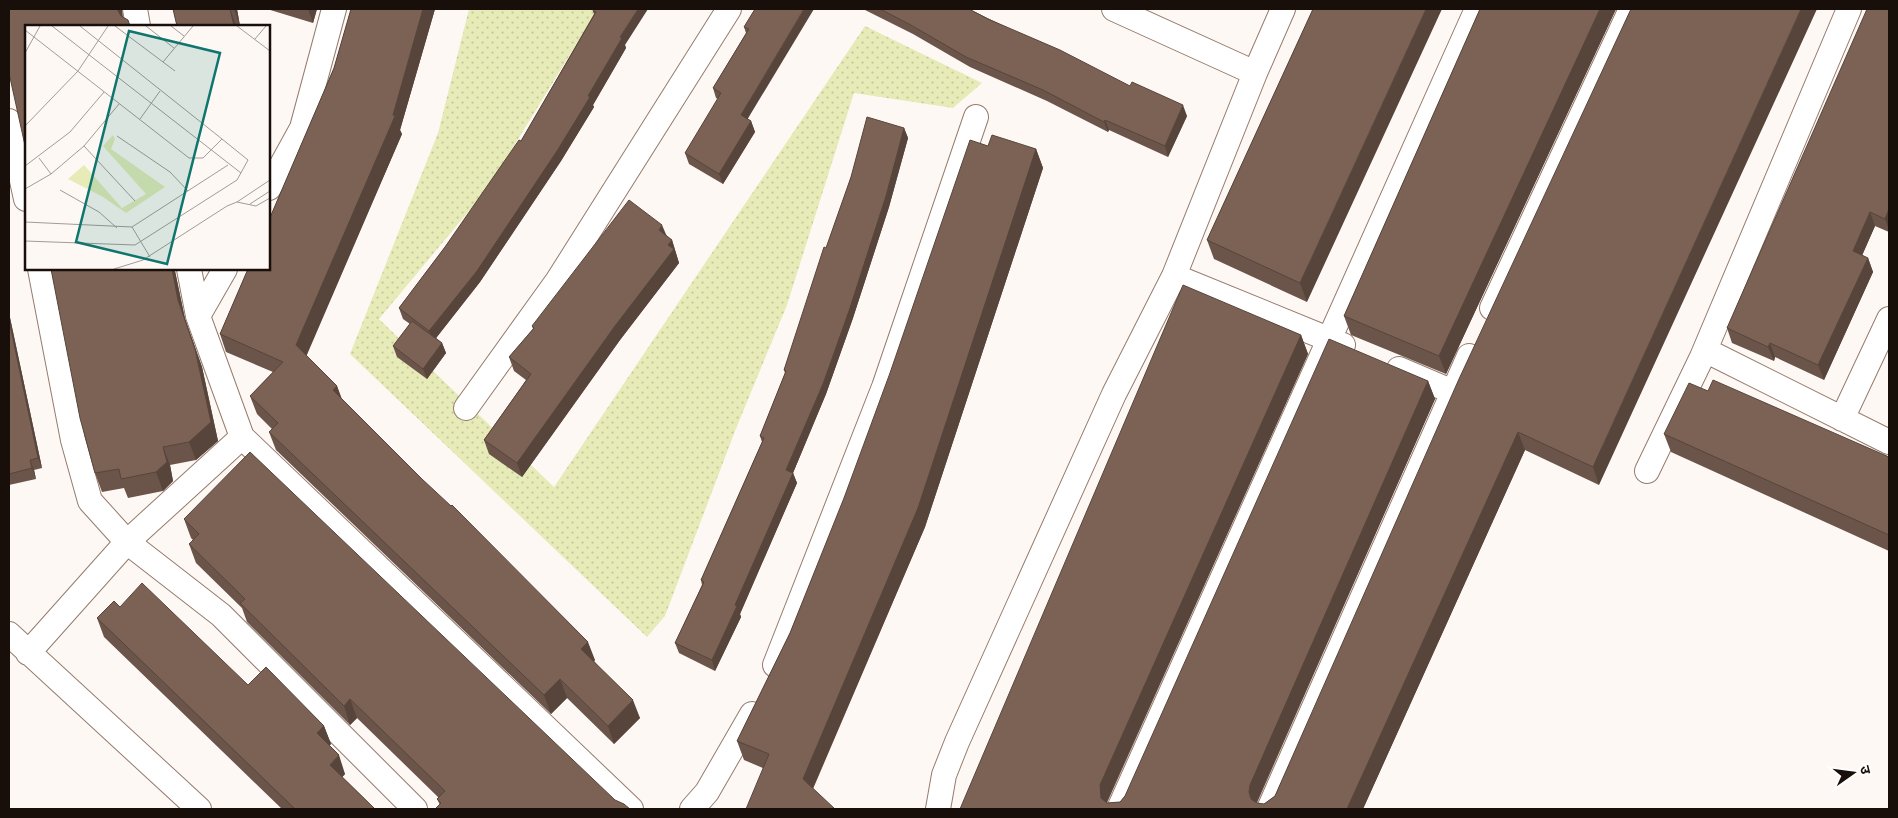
<svg xmlns="http://www.w3.org/2000/svg" width="1898" height="818" font-family="'Alegreya Sans','Noto Sans Devanagari',sans-serif">
	<style>
		.park { fill: url(#park-dots) }
		.lines { fill: none; stroke-linecap: round; stroke-linejoin: round }
		.minor-casing { stroke: #957b6d; stroke-width: 26 }
		.minor { stroke: #fff; stroke-width: 24 }
		.wall { fill: #6b5449 }
		.shaded-wall { fill: #57453c }
		.building { fill: #7c6255; stroke: #57453c }
		.inset-road { fill: none; stroke: #a29b97; stroke-width: 1 }
		.view { fill: #0f766e; fill-opacity: 0.15; stroke: #0f766e; stroke-width: 2.5 }
		.inset-edge { fill: none; stroke: #190f0a; stroke-width: 2.5 }
	</style>
	<defs>
		<pattern id="park-dots" width="8" height="8" patternUnits="userSpaceOnUse" patternTransform="scale(1.25)"><rect width="8" height="8" fill="#e6ebb8"/><path d="M2 2h.1M6 6h.1" fill="none" stroke="#c5c89d" stroke-width="1.8" stroke-linecap="round"/></pattern>
	</defs>
	<rect width="100%" height="100%" fill="#fef8f5"/>
	<path class="park" d="M469,9h129l-110,179 -109,131 175,168 311,-461 117,57 -29,25 -99,-15 -67,212 -52,126 -70,185 -18,21 -297,-283 88,-221z"/>
	<g class="lines">
		<defs>
			<path id="minor" d="M135,9l3,17
				M1114,9l141,64
				M9,121l17,78
				M269,188l33,-60 32,-119
				M40,269l33,171 17,61 37,41 94,73 194,194
				M189,269l9,47 44,121 389,372
				M1174,276l169,69
				M1492,308l139,-299
				M198,316l27,-47
				M1705,350l184,92
				M1399,369l54,23
				M466,408l92,-128 171,-271
				M1842,419l47,-100
				M1647,471l55,-114 147,-348
				M9,634l190,175
				M28,653l99,-111 115,-105
				M775,665l109,-278 92,-270
				M692,809l15,-17 45,-78
				M938,809l6,-34 13,-33 157,-348 60,-118 81,-203 28,-64
				M1119,809l358,-800
				M1269,809l200,-453"/>
		</defs>
		<use href="#minor" class="minor-casing"/>
		<use href="#minor" class="minor"/>
	</g>
	<path class="wall" d="M173,9h64l3,17h-63z
		M267,9h50l-4,14z
		M351,9h84l-35,121 2,4 -96,221 31,31 5,13 253,261 -1,1 46,57 -26,26 -47,-46 -16,16 -275,-264 -7,-18 3,-3 -15,-15 -7,-18 23,-24 -47,-20 -6,-18 114,-266z
		M594,9l31,36 1,3 -33,57 1,2 -33,54 -81,121 -44,56 6,5 4,10 -19,26 -30,-22 -4,-11 17,-22 -7,-5 -4,-11 46,-61 76,-106 73,-127 -1,-3z
		M755,9l-7,110 3,2 4,11 -32,52 -34,-20 -4,-11 33,-54 -2,-1 -3,-10 33,-55 -2,-6z
		M863,9h106l218,107 -19,41 -59,-27 -1,2 -61,-31 -77,-34 -57,-33z
		M1313,9l-6,293 -93,-43 -7,-19z
		M1480,9h136l-170,365 -95,-39 -7,-19z
		M1631,9l-32,476 -74,-35 -162,359h-403l341,-474 7,19 -201,449 13,-1 5,-6 303,-415 7,18 -178,404 7,1 11,-8z
		M1889,9v223l-14,-6 -13,29 6,3 5,14 -49,108 -49,-23 -1,4 -42,-18 -5,-15z
		M904,128l4,10 -19,69 -36,111 -27,76 -33,79 4,10 -57,131 1,3 -26,54 -36,-18 -4,-10 27,-58 -1,-5 61,-138 -2,-6 25,-63 -1,-3 67,-193z
		M988,146l48,3 7,19 -118,359 -112,262 -69,-29 -7,-19 53,-108z
		M666,236l6,4 7,23 -59,77 -98,137 -33,-23 -5,-14 42,-60 -12,-9 -5,-14 24,-28 -1,-3z
		M51,269h125l-1,2 10,48 17,48 16,74 -22,19 -26,5 3,16 -10,10 -35,7 -4,-10 -22,4 -7,-19z
		M9,313l33,155 -8,2 2,9 -27,6z
		M1708,391l181,66v94l-218,-99 -7,-18z
		M184,519l431,281 -175,5 -3,-6 2,-1 -82,-80 -7,7 -103,-103 -5,-14 -46,-45 -7,-19 4,-4 -2,-2z
		M120,607l128,78 76,41 7,18 -2,2 16,28 -3,3 33,32h-93l-178,-172 -7,-19z"/>
	<path class="shaded-wall" d="M117,9h5l2,17z
		M230,9l6,17h-2z
		M234,9h3l3,17z
		M308,9h9l-4,14z
		M423,9h12l-35,121 2,4 -99,230 -7,-19 97,-230z
		M638,9h10l-23,36 1,3 -33,57 1,2 -33,54 -81,121 -47,60 -4,-11 159,-235 32,-59z
		M804,9h10l-70,116 -3,-10z
		M1426,9h16l-135,293 -7,-19z
		M1600,9h16l-170,365 -7,-18z
		M1801,9h16l-218,476 -6,-18z
		M1183,105l4,11 -19,41 -3,-11z
		M1105,120l4,10 -1,2 -4,-10z
		M751,121l4,11 -32,52 -4,-10z
		M904,128l4,10 -19,69 -36,111 -27,76 -33,79 4,10 -57,131 1,3 -26,54 -3,-11 23,-55 51,-135z
		M1036,149l7,19 -118,359 -116,270 -6,-18z
		M1889,209v21l-4,-11z
		M1870,212l5,14 -17,39 -5,-14z
		M662,225l6,14 -9,-9z
		M672,240l7,23 -59,77 -98,137 -5,-14z
		M1868,258l5,14 -49,108 -6,-15z
		M172,269h4l-1,2 10,48 17,48 16,74 -22,19 -7,-18 -11,-142z
		M9,313l33,155 -4,-10 -29,-138z
		M1301,335l7,19 -202,449 -5,-5 -1,-13z
		M442,343l4,10 -19,26 -4,-10z
		M1770,343l5,14 -1,4 -6,-14z
		M1428,381l7,18 -179,404v6l-7,-17 1,-7z
		M337,386l6,18 -10,-14z
		M1518,432l7,18 -162,359h-16z
		M163,447l7,18 3,16 -10,10 -7,-19z
		M30,460l4,10 2,9 -4,-11z
		M588,642l7,18 -7,7 -7,-18z
		M560,679l7,19 -16,16 -7,-19z
		M350,699l7,19 -7,7 -6,-19z
		M633,700l7,18 -26,26 -6,-18z
		M324,726l7,18 -8,8 -6,-19z
		M339,755l6,19 -9,10 -6,-19z"/>
	<path class="building" d="M9,9h108l4,7 7,4 2,6h-104v124l-17,-77z
		M173,9h57l4,17h-57z
		M351,9h72l-30,106 2,1 -99,229 41,41 -4,4 89,89 29,27 1,-1 136,137 -7,7 52,51 -25,26 -48,-47 -16,16 -275,-263 9,-9 -28,-27 33,-34 -63,-28 28,-65h21v-49l65,-152z
		M594,9h44l-18,28 2,1 -34,58 2,1 -33,54 -80,120 -48,60 -30,-23 46,-61 74,-107 2,1 75,-129 -3,-1z
		M755,9h49l-63,106 10,6 -32,53 -34,-21 36,-60 -8,-5 36,-59 -5,-2z
		M880,9h89l19,10 72,31 70,36 2,-4 51,23 -18,41 -60,-26 -1,2 -61,-32 -77,-33 -57,-33z
		M1313,9h113l-126,274 -93,-43z
		M1480,9h120l-161,347 -95,-40z
		M1631,9h170l-208,458 -75,-35 -171,377h-387l223,-524 118,50 -201,450 1,13 6,5 13,-1 5,-6 204,-457 99,42 -178,404 -1,7 2,7 6,4 7,1 11,-8 184,-417z
		M1867,9h22v200l-4,10 -15,-7 -17,39 15,7 -50,107 -48,-22 -2,4 -41,-19z
		M867,117l37,11 -18,68 -36,112 -27,76 -37,86 7,3 -58,132 2,1 -25,54 -37,-17 29,-61 -3,-2 63,-142 -4,-2 26,-65 -2,-1 40,-123 2,1 25,-71z
		M992,135l44,14 -118,359 -115,271 32,30h-89l23,-55 -32,-13 53,-108 54,-135 46,-125 80,-233 18,6z
		M629,200l33,25 -3,5 13,10 -4,5 6,4 -59,77 -98,137 -33,-23 47,-66 -22,-17 25,-29 -2,-2z
		M51,269h121l6,31 17,49 16,73 -22,20 -26,5 4,15 -11,10 -35,7 -2,-10 -24,4 -15,-55z
		M9,320l29,138 -8,2 2,8 -23,6z
		M412,321l30,22 -19,26 -30,-23z
		M1713,380l176,77v78l-225,-101 25,-51 19,8z
		M250,452l365,348 9,4 6,5h-195l6,-6 -4,-4 8,-8 -95,-92 -6,7 -104,-103 5,-4 -56,-55 10,-10 -15,-15z
		M142,583l106,102 18,-18 58,59 -7,7 22,22 -9,10 45,44h-80l-198,-191 17,-17 6,6z"/>
	<g transform="translate(25 25)">
		<rect width="245" height="245" fill="#fef8f5"/>
		<path d="M88,110l2,4 -4,10 54,38 -39,26 -23,-16 -35,-18 16,-14 38,43 24,-14 -43,-48z" fill="#e6ebb8"/>
		<path class="inset-road" d="M27,1l189,147M90,1l60,45M121,1l28,22M146,1l13,10M212,1l33,25M0,5l164,128h14l19,-19 -142,-113M230,14l11,-13M0,28l15,-27M138,37l30,-36M115,94l20,-28M0,101l53,-55 30,-45M92,111l53,36 18,19M59,121l51,55M14,133l12,16M0,141l45,-34 34,-40M0,164l26,-15 33,-28 35,-42M35,165l39,22 18,16M212,177l33,-22M225,179l20,-13M0,197l107,5 96,-62M107,202l18,30M0,216l110,4 102,-65 11,-20 -26,-21M89,244l29,-9 84,-54 10,-4 19,4 14,-8"/>
		<path class="view" d="M104,6l91,22 -53,211 -91,-22z"/>
		<rect width="245" height="245" class="inset-edge"/>
	</g>
	<rect width="1898" height="818" fill="none" stroke="#190f0a" stroke-width="20"/>
	<g transform="translate(1853 773) rotate(76)" stroke="#ffffff" stroke-width="4" paint-order="stroke">
	<path d="M0-4L9 19L0 12L-9 19Z" fill="#190f0a"/>
	<text y="-8" font-size="14" font-weight="bold" text-anchor="middle" fill="#190f0a">उ</text>
	</g>
</svg>
